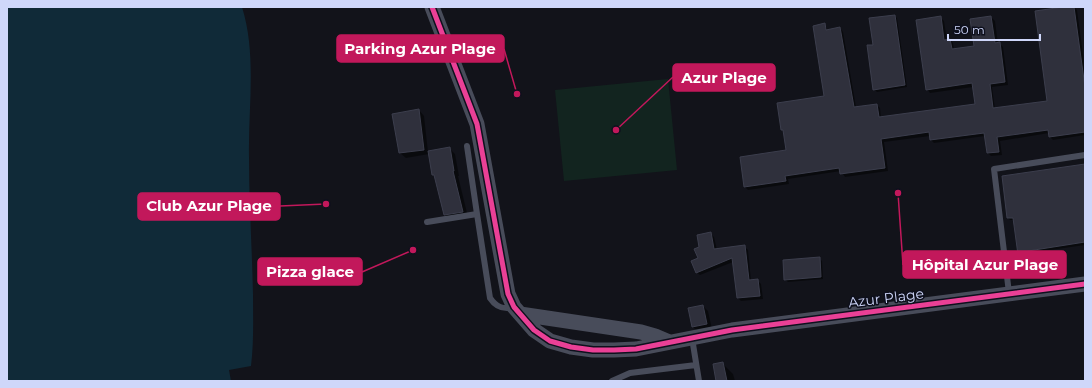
<svg xmlns="http://www.w3.org/2000/svg" width="1092" height="388" font-family="Montserrat,sans-serif">
	<style>
		.green { fill: #12241f }
		.water { fill: #102a38 }
		.shadow { fill: #0007 }
		.building { fill: #2f303c; stroke: #3c3e4d }
		.lines { fill: none; stroke-linecap: round; stroke-linejoin: round }
		.service { stroke: #484c5a; stroke-width: 6 }
		.tertiary { stroke: #484c5a; stroke-width: 15 }
		.cycleway-casing { stroke: #0e101d; stroke-width: 8 }
		.cycleway { stroke: #ea4096; stroke-width: 5 }
		.labels { text-anchor: middle; stroke-width: 3; stroke-linejoin: round; paint-order: stroke }
		.street-label { font-size: 14px; fill: #cfd7fa; stroke: #0e101d }
		.leader { fill: none; stroke: #c2185b; stroke-width: 1.5 }
		.callout-dot { fill: #c2185b; stroke: #0e101d; stroke-width: 1.5 }
		.callout { fill: #c2185b; stroke: #c2185b; stroke-width: 1.5 }
		.callout-label { font-size: 15px; text-anchor: middle; font-weight: bold; fill: #fff }
	</style>
	<rect width="100%" height="100%" fill="#12131a"/>
	<path class="green" d="M668,79l9,91 -113,11 -9,-91z"/>
	<path class="water" d="M7,7h235c15,48 6,101 7,150 0,46 3,91 4,137 0,24 1,48 -2,72l-22,4 2,11h-224z"/>
	<path class="shadow" d="M1070,7h4l3,3 8,59v66l-32,5 -3,-3 -1,-4 -49,8 2,14 -11,1 -3,-3 -3,-17 -51,7 -3,-3 -1,-4 -46,6 4,29 -43,6 -4,-6 -53,8 1,5 -41,6 -3,-3 42,-36 -2,-19 -3,-3 44,-32 -1,-72 3,5 12,-2 3,4 13,75 21,-2 3,3 1,10 95,-13 -3,-18 -43,6 -3,-4 14,-71 3,3 3,19h3l3,3 1,7 21,-3 16,-30 4,4 3,23 1,-1 4,4 5,38 -16,2 3,22 53,-7z
		M895,16l2,2 10,69 -30,5 -3,-3z
		M419,110l5,6 4,36 21,-4 6,6 4,22h-1l10,41 -18,3 -5,-6 -10,-37 -2,-2 -4,-21 -23,4 -6,-5 -7,-38z
		M1085,166v79l-55,8 3,20 -17,3 -2,-3 6,-10 -6,-43h-4l-2,-2z
		M711,234l3,3 3,13 27,-4 4,4 3,31 6,-1 4,4 2,15 -22,2 -3,-3 -5,-36 -33,13 -4,-3 4,-24z
		M819,258l3,3 1,18 -35,3 -3,-3z
		M703,306l5,5 4,18 -14,3 -5,-5z
		M723,364l10,10 2,7h-18z"/>
	<path class="building" d="M1063,7h11l11,80v45l-36,5 -1,-7 -51,7 2,15 -12,1 -3,-20 -54,7 -1,-8 -48,7 4,29 -45,6 -1,-6 -54,8 1,5 -42,6 -4,-30 46,-7 -3,-20h-2l-4,-27 47,-7 -11,-70 12,-3 1,7 14,-3 14,80 23,-3 2,13 96,-13 -3,-21 -46,7 -10,-70 25,-4 3,24 6,-1 2,10 22,-3 -4,-27 21,-3 4,27 5,-1 5,40 -15,2 3,24 54,-7 -12,-90z
		M895,15l10,70 -32,5 -6,-45h6l-4,-27z
		M419,109l5,41 -25,3 -7,-39z
		M450,147l4,24h-1l10,41 -19,3 -10,-40h-2l-4,-24z
		M1085,164v78l-57,9 3,20 -18,3 -2,-11 8,-1 -6,-44h-6l-5,-42z
		M711,232l3,17 31,-4 4,35 9,-1 2,17 -23,2 -5,-40 -36,15 -5,-12 7,-3 -4,-9 5,-2 -2,-12z
		M960,251l1,11 -24,3 -1,-11z
		M820,257l1,20 -37,3 -1,-20z
		M703,305l4,19 -15,3 -4,-19z
		M723,362l4,19h-11l-3,-17z"/>
	<g class="lines">
		<path class="service" d="M467,146l10,68
			M427,222l50,-8 13,84c6,9 13,12 24,9
			M1009,293l-15,-124 91,-14
			M692,338l7,43
			M612,381l18,-8 66,-8"/>
		<path class="tertiary" d="M432,7l45,117 31,170 6,13 20,23 16,11 21,6 22,3h21l22,-1 96,-19 353,-46
			M520,314l121,18 14,4 14,6"/>
		<defs>
			<path id="cycleway" d="M432,7l45,117 31,170 6,13 20,23 16,11 21,6 22,3h21l22,-1 96,-19 353,-46"/>
		</defs>
		<use href="#cycleway" class="cycleway-casing"/>
		<use href="#cycleway" class="cycleway"/>
	</g>
	<g class="labels">
		<g class="street-label">
			<text transform="translate(886 298) rotate(-7)" y="5">Azur Plage</text>
		</g>
	</g>
	<path class="leader" d="M517 94L504 49M616 130L673 77M326 204L280 206M898 193L903 265M413 250L362 272"/>
	<g class="callout-dot">
		<circle cx="517" cy="94" r="4"/>
		<circle cx="616" cy="130" r="4"/>
		<circle cx="326" cy="204" r="4"/>
		<circle cx="898" cy="193" r="4"/>
		<circle cx="413" cy="250" r="4"/>
	</g>
	<g class="callout">
		<rect x="337" y="35" width="167" height="27" rx="4"/>
		<rect x="673" y="64" width="102" height="27" rx="4"/>
		<rect x="138" y="193" width="142" height="27" rx="4"/>
		<rect x="903" y="251" width="163" height="27" rx="4"/>
		<rect x="258" y="258" width="104" height="27" rx="4"/>
	</g>
	<g class="callout-label">
		<text x="420" y="54">Parking Azur Plage</text>
		<text x="724" y="83">Azur Plage</text>
		<text x="209" y="211">Club Azur Plage</text>
		<text x="985" y="270">Hôpital Azur Plage</text>
		<text x="310" y="277">Pizza glace</text>
	</g>
	<rect width="1092" height="388" fill="none" stroke="#cfd7fa" stroke-width="16"/>
	<path d="M948 34v6h92v-6" fill="none" stroke="#cfd7fa" stroke-width="2"/>
	<text x="954" y="34" font-size="12" fill="#cfd7fa" stroke="#0e101d" stroke-width="3" paint-order="stroke">50 m</text>
</svg>
